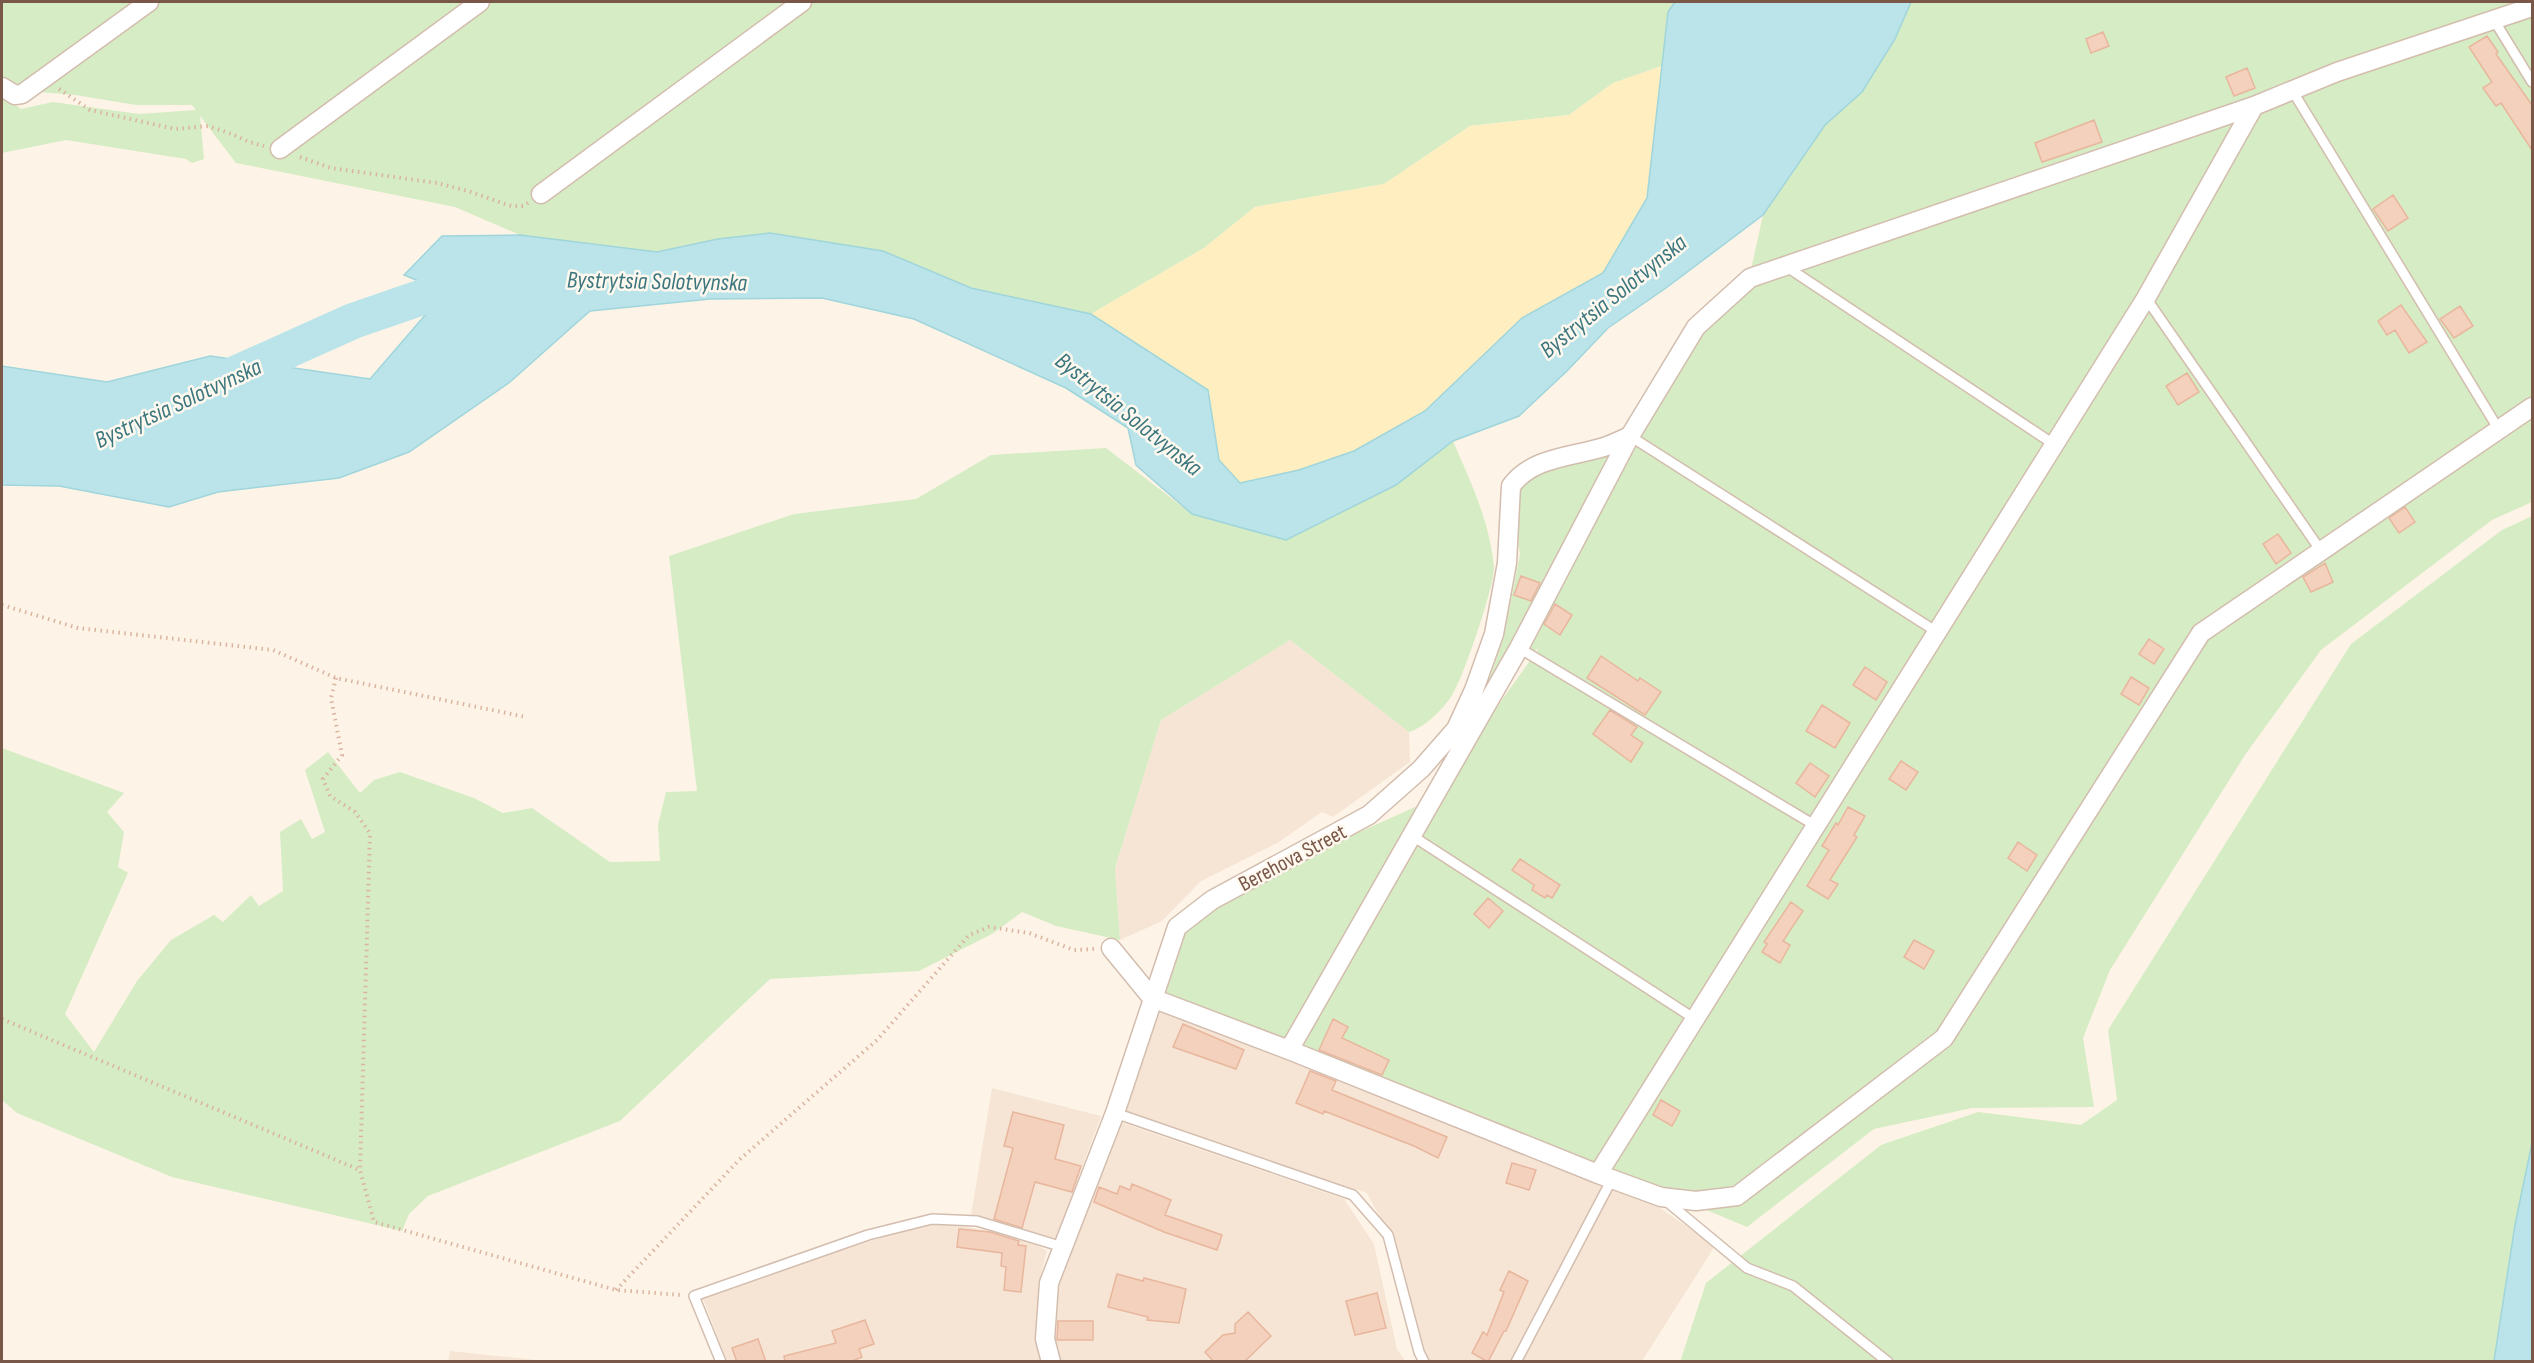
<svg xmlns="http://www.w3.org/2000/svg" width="2534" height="1363" font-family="'Sofia Sans Condensed',sans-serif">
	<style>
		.residential { fill: #f6e5d5 }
		.green { fill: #d6ecc4 }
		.sand { fill: #feeec0 }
		.water { fill: #bae4e9; stroke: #9fd5db; stroke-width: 1.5 }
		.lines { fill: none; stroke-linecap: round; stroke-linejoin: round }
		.river { stroke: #bae4e9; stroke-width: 36 }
		.building { fill: #f4d1bd; stroke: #e8b69d; stroke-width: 1.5 }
		.service-casing { stroke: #d3bdae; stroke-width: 12 }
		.minor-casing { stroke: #d3bdae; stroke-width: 21 }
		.path { stroke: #dab4a0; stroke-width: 4; stroke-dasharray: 1.5 4.5; stroke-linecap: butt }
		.service { stroke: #fff; stroke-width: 9 }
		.minor { stroke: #fff; stroke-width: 18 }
		.labels { text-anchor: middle; stroke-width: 5; stroke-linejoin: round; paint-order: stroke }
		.street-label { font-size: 22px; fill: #795849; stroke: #fff8ef }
		.water-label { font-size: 24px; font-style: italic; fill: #3c777f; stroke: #fff8ef }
	</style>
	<rect width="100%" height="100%" fill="#fdf4e7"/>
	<path class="residential" d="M1290,640l119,92 1,30 -77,55 -11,-5 -43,30 -78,39 -39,40 -42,19 -5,-72 46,-148z
		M1160,1005l493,198 62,43 -73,115h-222l-20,-56 -9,-54 -10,-32 -14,-26 -244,-83z
		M992,1088l109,28 -45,122 -85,-22z
		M1120,1122l224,77 30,45 23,105 8,12h-348l-7,-22 3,-53z
		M934,1221l89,16 24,14 -8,30 -1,45 6,35h-317l-24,-62 104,-38z
		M450,1351l96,10h-98z"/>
	<path class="green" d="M2,2h1673l-7,10 -6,54 -49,17 -44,32 -99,11 -86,58 -129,23 -51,41 -113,66 -120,-26 -88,-37 -165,-12 -61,13 -137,-17 -65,-28 -219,-44 -36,-47 4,43 -12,4 -6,-4 -120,-19 -64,13v-57l19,13 32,-7 86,12 57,-4 -4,-5h-56l-61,-10 -59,-5 -14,-10z
		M1911,2h621v500l-40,18 -171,130 -76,105 -135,215 -27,68 11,69 -122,1 -98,21 -127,98 -102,-43 -488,-191 23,-65 54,-35 94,-47 114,-51 44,-73 53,-74 -50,32 15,-44 16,-82 -5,-31 3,-33 31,-25 58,-15 19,5 64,-115 58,-57 15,-68 62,-90 37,-33 33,-53z
		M1453,441c18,41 37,82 41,126 1,18 -32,115 -43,130 -10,14 -26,30 -42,35l-119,-92 -129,80 -46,148 5,72 -64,-14 -34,-14 -30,22 -73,37 -149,8 -150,142 -192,75 -19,18 -7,17 -230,-54 -155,-64 -15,-13v-352l122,45 -17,19 17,20 -6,35 10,6 -63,141 29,38 43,-71 34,-41 43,-25 9,7 28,-27 8,11 24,-15 -3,-59 21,-13 11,20 13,-7 -20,-62 23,-18 32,41 14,-13 26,-8 74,26 29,15 29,-5 78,54 50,-1 -2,-36 8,-33 31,-1 -28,-235 125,-42 122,-15 75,-44 115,-7 86,66 94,26 110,-55z
		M2532,516v627l-17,82 -21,136 -814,1 26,-79 175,-138 97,-33 103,13 36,-25 -9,-70 243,-386 151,-114z"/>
	<path class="sand" d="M1662,66l-15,132 -44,75 -81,45 -97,93 -71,40 -55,19 -59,13 -21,-23 -11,-70 -117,-76 113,-66 51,-41 129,-23 86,-58 99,-11 44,-32z"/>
	<path class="water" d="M1675,2h236l-16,37 -33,53 -37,33 -62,90 -97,73 -58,40 -41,43 -48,45 -66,25 -57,44 -110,55 -94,-26 -56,-49 -8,-37 -62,-40 -152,-69 -92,-21 -112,1 -120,12 -80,71 -101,70 -70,26 -121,14 -49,15 -110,-21 -57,-1v-119l105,16 103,-26 160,23 75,-87 -41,-17 38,-39 78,-1 137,17 61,-13 52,-6 113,18 88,37 120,26 117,76 11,70 21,23 59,-13 55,-19 71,-40 97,-93 81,-45 44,-75 21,-186z
		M2532,1143v218h-38l21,-136z"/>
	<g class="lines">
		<path class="river" d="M215,383l138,-62 119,-41h16"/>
	</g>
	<path class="building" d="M2103,32l6,14 -18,7 -5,-14z
		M2487,36l11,16 -2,2 36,51v45l-31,-47 -5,3 -13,-18 9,-6 -23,-35z
		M2247,68l8,20 -21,8 -8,-19z
		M2094,120l8,22 -60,20 -7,-19z
		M2393,195l15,23 -20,13 -15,-22z
		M2401,305l26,37 -18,11 -14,-23 -8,5 -9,-14z
		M2460,306l13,20 -19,12 -14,-19z
		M2187,373l12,19 -21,13 -12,-19z
		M2405,507l10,15 -16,11 -10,-15z
		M2278,534l13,19 -15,11 -13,-20z
		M2325,563l8,19 -22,10 -8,-15z
		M1521,576l19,7 -9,18 -17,-6z
		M1555,604l17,11 -12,20 -16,-11z
		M2149,639l15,10 -10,15 -15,-10z
		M1601,656l37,25 2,-3 21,14 -16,23 -58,-37z
		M1865,667l22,15 -11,18 -23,-15z
		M2131,677l18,11 -10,17 -18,-11z
		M1822,705l28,18 -15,25 -29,-17z
		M1610,710l27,17 -6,8 12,8 -12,19 -38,-28z
		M1901,761l17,11 -12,18 -17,-11z
		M1810,763l19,13 -14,21 -19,-14z
		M1848,807l17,9 -11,19 3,2 -27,43 8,4 -10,15 -21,-13 22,-36 -7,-4 14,-23 2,2z
		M2018,842l19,13 -10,16 -19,-13z
		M1520,859l40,26 -8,13 -5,-3 -2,3 -13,-8 2,-5 -22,-15z
		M1488,898l15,13 -14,17 -15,-14z
		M1791,902l12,9 -20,30 7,4 -10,18 -18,-11 5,-8 -3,-2z
		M1914,940l20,11 -10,18 -20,-12z
		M1333,1019l15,8 -6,11 47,22 -7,15 -63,-25z
		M1183,1024l61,26 -8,19 -63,-22z
		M1310,1071l26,10 -4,9 115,47 -9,21 -24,-12 -90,-35 -1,3 -27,-11z
		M1661,1100l19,11 -8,15 -19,-11z
		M1013,1112l51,13 -9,34 26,7 -9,26 -37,-10 -13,46 -28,-9 19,-71 -9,-2z
		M1512,1163l24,7 -7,20 -23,-7z
		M1132,1184l39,16 -6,15 57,20 -5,15 -53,-18 -70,-30 5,-15 18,7 3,-8 10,4z
		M959,1229l31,3 29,9 -1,4 8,1 -5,46 -17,-2 2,-23 -5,-1 1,-13 -45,-6z
		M1509,1271l19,10 -22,50h-2l-16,31 -16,-9 11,-21 4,3 17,-43 -4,-2z
		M1117,1274l26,7 1,-3 42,11 -7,34 -32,-3 1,-3 -40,-10z
		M1377,1293l9,35 -31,7 -9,-34z
		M1248,1312l23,24 -27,26h-30l-9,-10 18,-17 12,-2v-9z
		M865,1320l9,24 -15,5 3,8 -12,5h-65l-1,-6 52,-13 -4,-12z
		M1058,1321h35v19h-36z
		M758,1339l8,23h-29l-5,-14z"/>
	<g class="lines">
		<defs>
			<path id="service" d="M2494,20l38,62
				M2292,90l207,340
				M1787,267l268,178
				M2146,298l175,253
				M1630,436l307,196
				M1519,648l297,178
				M1411,835l284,184
				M1115,1113l238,82 35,40 31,117 5,10
				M1665,1200l82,68 46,18 95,76
				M721,1362l-27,-66 174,-61 64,-16 45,2 86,26
				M1516,1362l96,-183"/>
			<path id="minor" d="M2,87l13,8 7,-1 127,-92
				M280,149l200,-147
				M541,194l261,-192
				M1111,948l41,50 137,52 309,124 63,23 35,4 41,-5 207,-158 257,-405 331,-226
				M1289,1050l230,-402 111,-212 66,-109 54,-49 504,-172 83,-34 195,-65
				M1598,1174l548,-876 108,-192
				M1051,1362l-6,-23 4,-56 66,-170 62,-186 35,-27 157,-85 52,-46 35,-40 18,-39 20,-56 13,-71 4,-77c21,-29 61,-29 93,-39 9,-3 17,-7 26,-11"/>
		</defs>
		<use href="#service" class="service-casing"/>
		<use href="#minor" class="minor-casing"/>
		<path class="path" d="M59,89l31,21 85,19 33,-3 24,8 17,8 15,4
			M300,157l31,11 106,15 31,8 43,15h12l5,-3
			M2,605l76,23 195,22 63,28 190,39
			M336,678l-5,20 11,57 -19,24 7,17 25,16 15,21 -10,337 14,52 242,68 65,5
			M2,1019l358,151
			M616,1290l123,-130 138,-120 92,-105 20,-8 40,6 45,17 20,-1"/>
		<use href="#service" class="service"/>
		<use href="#minor" class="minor"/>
	</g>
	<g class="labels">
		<g class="street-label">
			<text transform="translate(1292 857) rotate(-28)" y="8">Berehova Street</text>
		</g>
		<g class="water-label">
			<text transform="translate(657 281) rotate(1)" y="8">Bystrytsia Solotvynska</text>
			<text transform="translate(1613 296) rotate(-39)" y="8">Bystrytsia Solotvynska</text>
			<text transform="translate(178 403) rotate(-25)" y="8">Bystrytsia Solotvynska</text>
			<text transform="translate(1129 414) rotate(39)" y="8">Bystrytsia Solotvynska</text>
		</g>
	</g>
	<rect width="2534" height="1363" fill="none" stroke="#795849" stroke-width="6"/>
</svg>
